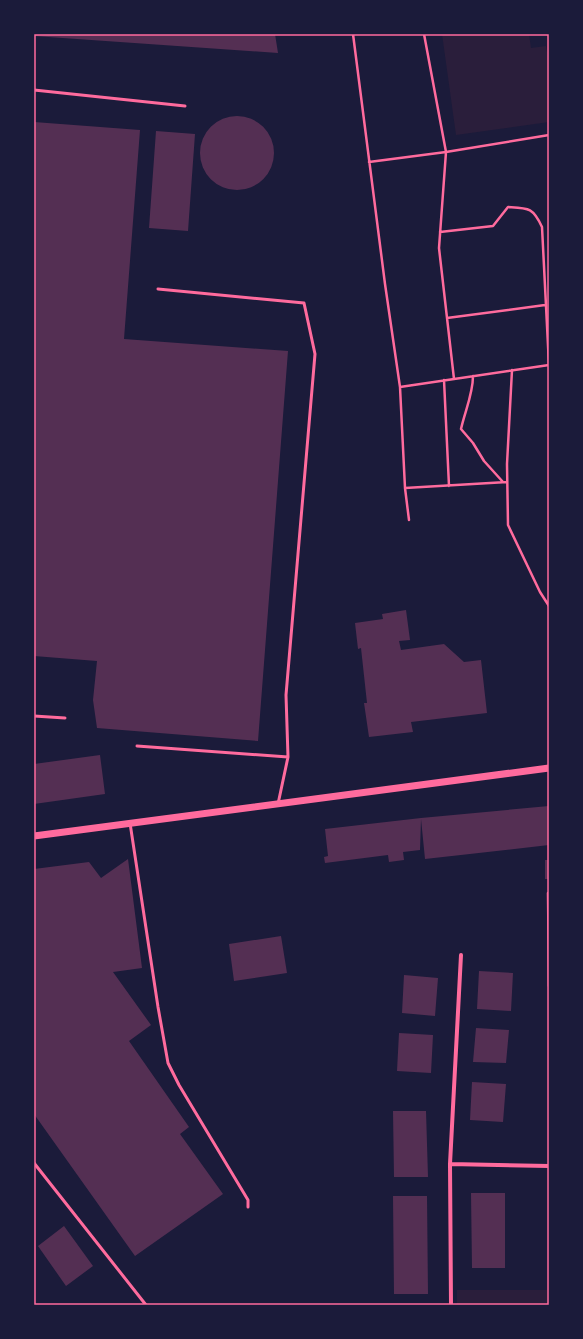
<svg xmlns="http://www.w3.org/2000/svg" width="583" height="1339" font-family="'Nunito Sans',sans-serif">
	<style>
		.green { fill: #2a1e3b }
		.building { fill: #542f53 }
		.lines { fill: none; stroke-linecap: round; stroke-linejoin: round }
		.path { stroke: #ff6b9d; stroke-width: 2.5 }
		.service { stroke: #ff6b9d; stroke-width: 3 }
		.minor { stroke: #ff6b9d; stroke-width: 4 }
		.tertiary { stroke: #ff6b9d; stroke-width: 7 }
		.neatline { fill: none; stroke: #ff6b9d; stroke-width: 1.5 }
	</style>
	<rect width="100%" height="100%" fill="#1b1b3a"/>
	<path class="green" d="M442,34h87l2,14 15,-2 3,19v57l-93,13z
		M457,1290h92v15h-92z"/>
	<path class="building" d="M34,34h241l3,19 -244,-17z
		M200 153a37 37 0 1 1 74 0a37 37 0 1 1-74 0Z
		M34,122l106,8 -16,209 164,12 -30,390 -161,-13 -4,-28 4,-39 -63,-5z
		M156,131l39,3 -7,97 -39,-3z
		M406,610l4,30 -11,1 2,9 43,-6 20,18 17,-2 6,53 -76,9 2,10 -44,5 -5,-34h3l-6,-55 -3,1 -3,-26 28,-4 -1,-5z
		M100,755l5,39 -71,10v-40z
		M549,806v39l-124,14 -4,-40 -1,31 -17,2 1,8 -15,2 -1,-7 -63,8 -1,-6 4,-1 -3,-27 96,-11z
		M128,859l14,109 -29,4 38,53 -22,16 60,86 -9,7 43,60 -88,62 -101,-142v-245l55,-7 12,16z
		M545,860h4v19h-4z
		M281,936l6,37 -53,8 -5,-37z
		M479,971l34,2 -2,38 -34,-2z
		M404,975l34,3 -3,38 -33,-3z
		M476,1028l33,2 -3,33 -33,-1z
		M399,1033l34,2 -2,38 -34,-2z
		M472,1082l34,2 -3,38 -33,-2z
		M393,1111h33l2,66h-34z
		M471,1193h34v75h-33z
		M393,1196h34l1,98h-34z
		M64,1226l29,40 -27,20 -28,-40z"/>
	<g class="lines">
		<path class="path" d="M353,34l32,250 15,103 149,-22
			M424,34l22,118 103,-17
			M369,162l77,-10 -7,96 15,131
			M440,232l53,-6 15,-19c20,1 25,0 34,20l7,138
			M447,318l98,-13
			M512,370l-5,94 1,61 32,67 9,14
			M473,376c0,18 -8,35 -12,53l12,14 11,18 19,21
			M444,380l5,106
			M400,387l5,101 4,32
			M405,488l102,-6
			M549,893h-1l1,93"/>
		<path class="service" d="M34,90l151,16
			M158,289l146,14 11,51 -29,341 2,62 -10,47
			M34,716l31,2
			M137,746l151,11
			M130,823l28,184 10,56 11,22 69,115v7
			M34,1163l112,142"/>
		<path class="minor" d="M450,1164l99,2
			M451,1305l-1,-141 11,-209"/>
		<path class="tertiary" d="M34,836l515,-68"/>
	</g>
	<rect width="583" height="1339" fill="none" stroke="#1b1b3a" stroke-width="70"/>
	<rect x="35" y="35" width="513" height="1269" class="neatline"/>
</svg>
